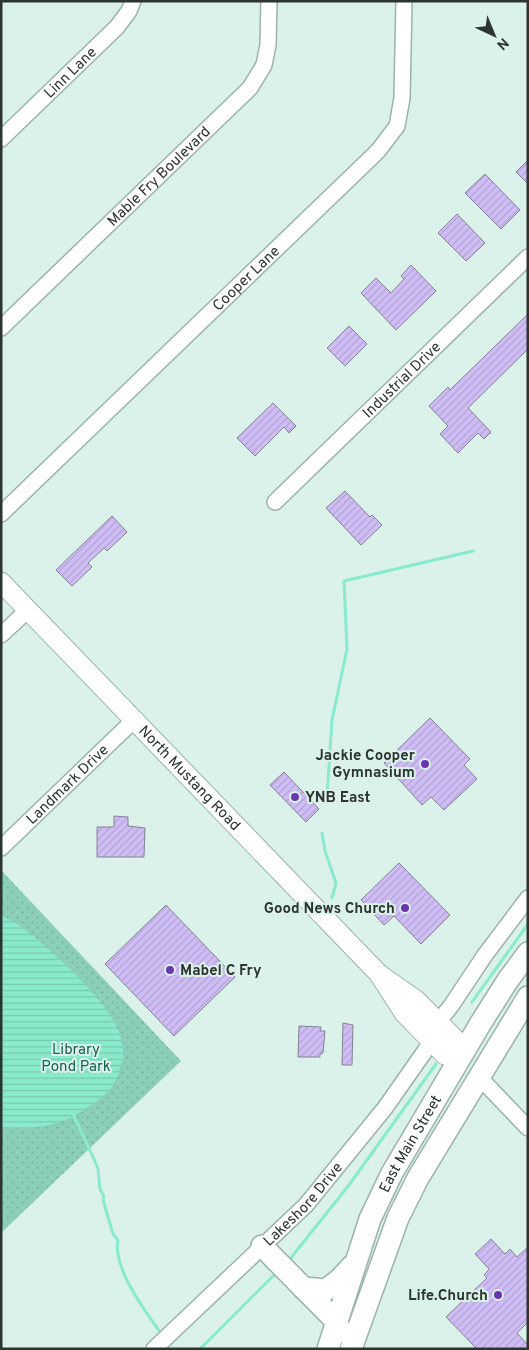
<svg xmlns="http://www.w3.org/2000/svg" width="529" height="1350" font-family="Overpass,sans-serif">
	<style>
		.park { fill: url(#park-dots) }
		.water { fill: url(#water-rules) }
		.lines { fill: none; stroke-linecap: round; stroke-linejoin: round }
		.stream { stroke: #8aeacc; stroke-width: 3 }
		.building { fill: url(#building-hatch); stroke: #868193 }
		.minor-casing { stroke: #9cb2aa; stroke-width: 18 }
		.major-casing { stroke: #9cb2aa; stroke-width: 21 }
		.highway-casing { stroke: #9cb2aa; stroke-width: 24 }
		.minor { stroke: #fff; stroke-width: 15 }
		.major { stroke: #fff; stroke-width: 19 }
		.highway { stroke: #fff; stroke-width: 21 }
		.poi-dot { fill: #6a36ad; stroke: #daf2e9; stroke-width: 2 }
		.labels { text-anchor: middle; stroke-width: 4; stroke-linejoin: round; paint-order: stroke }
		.street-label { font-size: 15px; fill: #2c3532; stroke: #daf2e9 }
		.poi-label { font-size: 15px; font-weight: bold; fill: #2c3532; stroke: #daf2e9; text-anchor: end }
		.park-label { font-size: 15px; fill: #16624f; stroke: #daf2e9 }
	</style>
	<defs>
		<pattern id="park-dots" width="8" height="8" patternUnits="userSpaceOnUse" patternTransform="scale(1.25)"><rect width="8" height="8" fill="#8bcfb8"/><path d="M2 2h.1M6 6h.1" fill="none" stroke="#78b29f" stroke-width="1.8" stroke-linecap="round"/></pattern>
		<pattern id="water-rules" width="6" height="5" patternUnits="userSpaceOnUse" patternTransform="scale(1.25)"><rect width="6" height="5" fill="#8aeacc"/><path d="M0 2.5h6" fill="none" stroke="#77c9b0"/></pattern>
		<pattern id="building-hatch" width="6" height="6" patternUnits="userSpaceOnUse" patternTransform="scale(1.25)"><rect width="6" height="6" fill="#cfbdf6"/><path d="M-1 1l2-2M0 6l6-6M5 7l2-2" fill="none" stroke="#b2a3d3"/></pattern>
	</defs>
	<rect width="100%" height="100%" fill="#daf2e9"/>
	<path class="park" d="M1,870l180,191 -180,172z"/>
	<path class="water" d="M1,915c26,13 45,31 66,51 23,23 61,59 56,95 -1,4 -4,7 -4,10 -3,15 -13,23 -25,32 -31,23 -55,27 -93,24z"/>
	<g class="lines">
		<path class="stream" d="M327,797l5,-77 15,-71 -3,-68 129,-30
			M322,833l3,18 11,32 -4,15
			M472,1002l56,-78
			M73,1114l21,45 4,10 2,20 4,8 -1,3 10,34 5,6c-6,28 29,74 45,96
			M290,1259l59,-74 87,-121
			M200,1349l75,-75"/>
	</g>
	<path class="building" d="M528,160v24l-12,-12z
		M485,174l35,36 -19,19 -36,-36z
		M457,214l28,29 -19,18 -28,-28z
		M411,265l25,26 -40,39 -35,-37 15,-15 15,15 13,-14 -3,-3z
		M528,314v35l-60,59 23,24 -7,7 -6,-6 -20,20 -18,-19 8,-8 -19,-20 19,-19 2,3z
		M349,326l18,18 -22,22 -18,-18z
		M273,403l23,23 -7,7 -5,-6 -29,29 -18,-18z
		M345,491l25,26 2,-2 10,10 -21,20 -35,-37z
		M112,516l15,16 -20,19 -3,-3 -16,15 4,4 -20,19 -16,-16z
		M430,718l40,41 -6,6 13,14 -33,31 -13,-13 -9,8 -38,-42z
		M284,772l35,37 -13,13 -36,-37z
		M114,816l14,1v9l17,2 -1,29h-47v-30h17z
		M399,863l51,52 -29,29 -27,-28 -10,9 -23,-25z
		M166,905l69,72 -61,59 -69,-72z
		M343,1023l10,2 -1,40h-10z
		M299,1026l22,1 -1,4h5l-2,22 -3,1v3h-22z
		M491,1239l14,15 5,-5 7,8 11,-10v75l-11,11 11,12v4h-51l-31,-32 41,-39 -3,-3 5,-6 -14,-15z"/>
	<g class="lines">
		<defs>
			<g id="minor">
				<path id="s1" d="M1,139l116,-112 12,-16 4,-10"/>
				<path id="s2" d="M1,328l249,-240 14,-23 4,-20 1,-44"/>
				<path id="s3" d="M275,502l253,-245"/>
				<path id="s4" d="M1,514l377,-363 19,-25 5,-28 2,-97"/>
				<path d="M1,635l27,-25"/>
				<path id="s5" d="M1,848l133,-128"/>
				<path d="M438,1022l13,-16 34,-51 43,-57"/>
				<path d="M478,1076l50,52"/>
				<path id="s6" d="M154,1349l152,-144 79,-97 47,-67"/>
			</g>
			<g id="major">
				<path id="s7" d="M1,582l378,392 25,39 41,42 14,3 -1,-16 -42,-42 -37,-26"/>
			</g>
			<g id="highway">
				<path d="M262,1246l74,75 5,11"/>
				<path d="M303,1288l23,2 14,-11 12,-13"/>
				<path id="s8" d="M328,1349l42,-130 22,-46 90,-152 26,-41 20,-27"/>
				<path d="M351,1349l47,-131 20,-40 110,-181"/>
			</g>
		</defs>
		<use href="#minor" class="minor-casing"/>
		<use href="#major" class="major-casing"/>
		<use href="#highway" class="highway-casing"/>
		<use href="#minor" class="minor"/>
		<use href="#major" class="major"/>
		<use href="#highway" class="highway"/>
	</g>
	<g class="poi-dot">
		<circle cx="425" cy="764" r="5"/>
		<circle cx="295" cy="797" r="5"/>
		<circle cx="405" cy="908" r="5"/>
		<circle cx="170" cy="970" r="5"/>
		<circle cx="498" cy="1295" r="5"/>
	</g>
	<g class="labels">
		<g class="street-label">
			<text dy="5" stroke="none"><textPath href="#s1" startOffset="96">Linn Lane</textPath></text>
			<text dy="5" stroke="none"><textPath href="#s2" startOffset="219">Mable Fry Boulevard</textPath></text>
			<text dy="5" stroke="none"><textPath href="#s4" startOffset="340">Cooper Lane</textPath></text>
			<text dy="5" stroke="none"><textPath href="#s3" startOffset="176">Industrial Drive</textPath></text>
			<text dy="5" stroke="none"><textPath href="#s7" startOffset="272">North Mustang Road</textPath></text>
			<text dy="5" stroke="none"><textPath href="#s5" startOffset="92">Landmark Drive</textPath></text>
			<text dy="5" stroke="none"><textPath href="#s8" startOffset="222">East Main Street</textPath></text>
			<text dy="5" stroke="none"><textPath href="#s6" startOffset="208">Lakeshore Drive</textPath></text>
		</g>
		<g class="poi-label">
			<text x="415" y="760">Jackie Cooper<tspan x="415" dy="17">Gymnasium</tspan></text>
			<text x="305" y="802" text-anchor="start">YNB East</text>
			<text x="395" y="913">Good News Church</text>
			<text x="180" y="975" text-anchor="start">Mabel C Fry</text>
			<text x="488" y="1300">Life.Church</text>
		</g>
		<g class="park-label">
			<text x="76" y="1054">Library<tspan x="76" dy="17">Pond Park</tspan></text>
		</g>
	</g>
	<rect width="529" height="1350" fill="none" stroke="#2c3532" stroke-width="5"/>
	<g transform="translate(494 35) rotate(136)" stroke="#daf2e9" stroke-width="4" paint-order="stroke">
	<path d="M0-4L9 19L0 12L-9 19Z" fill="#2c3532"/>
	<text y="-8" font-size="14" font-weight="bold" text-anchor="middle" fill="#2c3532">N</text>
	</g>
</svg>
